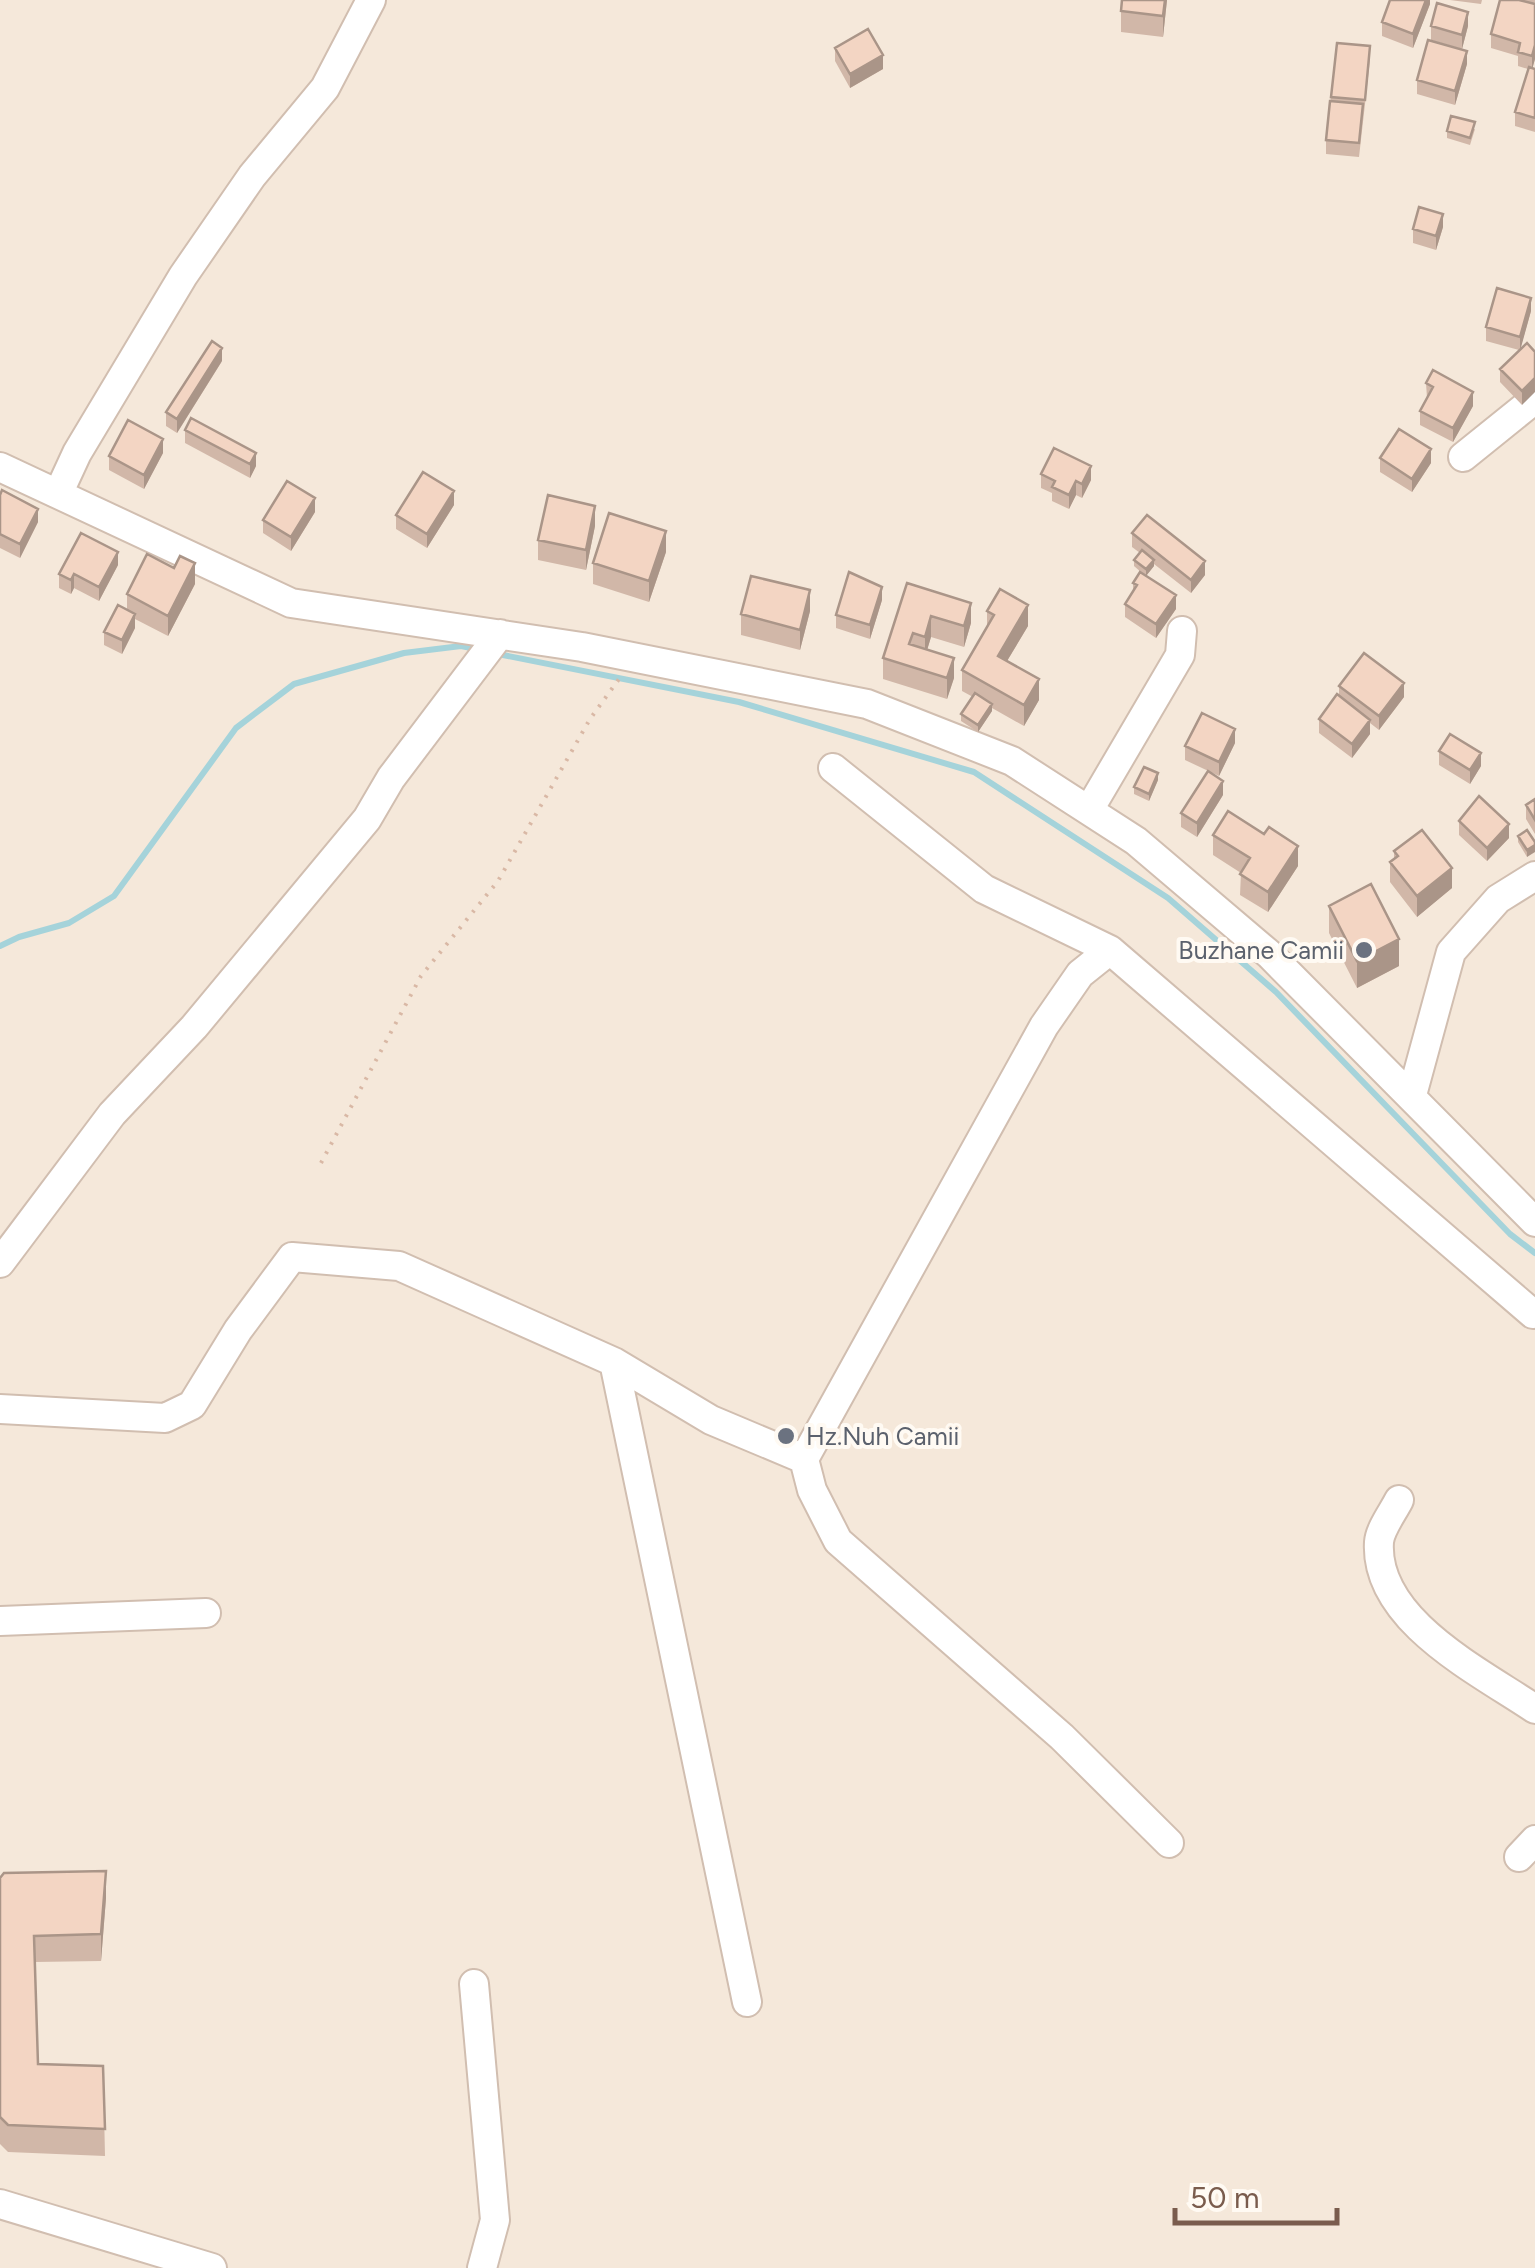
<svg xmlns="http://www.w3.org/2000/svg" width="1535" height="2268" font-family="Figtree,sans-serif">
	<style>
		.residential { fill: #f5e8da }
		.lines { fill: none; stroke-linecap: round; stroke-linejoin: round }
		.stream { stroke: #a5d3da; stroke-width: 6 }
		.minor-casing { stroke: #d1beb0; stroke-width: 32 }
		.path { stroke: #d9b8a5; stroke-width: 4; stroke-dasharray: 2.5 8; stroke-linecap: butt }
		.minor { stroke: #fff; stroke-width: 28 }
		.wall { fill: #d1b7a8 }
		.shaded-wall { fill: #aa9588 }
		.building { fill: #f3d5c3; stroke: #aa9588; stroke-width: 2.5 }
		.worship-dot { fill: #6b7280; stroke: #fffaf3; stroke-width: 4 }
		.labels { text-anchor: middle; stroke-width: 8; stroke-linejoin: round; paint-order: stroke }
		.worship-label { font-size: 25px; fill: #5b616d; stroke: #fffaf3; text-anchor: end }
	</style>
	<rect width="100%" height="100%" fill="#fdf6ec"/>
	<path class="residential" d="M0,0h1535v2268h-1535z"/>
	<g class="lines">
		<path class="stream" d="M498,654l241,48 235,70 194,126 108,94 234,242 25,19
			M0,946l19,-9 50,-14 45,-27 122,-168 58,-44 110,-31 57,-7 15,3"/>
		<defs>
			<path id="minor" d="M1463,457l72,-58
				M0,467l291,136 291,44 285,57 145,57 124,80 133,113 266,268
				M59,492l18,-39 106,-177 69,-100 73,-88 46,-88
				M833,768l151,121 126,61
				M1089,810l91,-155 2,-24
				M1412,1095l39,-143 47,-53 37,-23
				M0,1263l112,-149 82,-87 173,-208 24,-41 109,-144
				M614,1362l133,640
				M0,1409l165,9 27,-13 46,-75 54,-73 107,9 215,96 97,58 93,39 240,-433 36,-52 30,-24 423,364
				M804,1459l8,31 26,51 224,196 107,106
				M1399,1500c-6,12 -19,29 -20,42 -5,78 100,129 156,167
				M0,1621l206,-8
				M1519,1857l16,-17
				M474,1984l21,236 -13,48
				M0,2204l212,64"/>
		</defs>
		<use href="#minor" class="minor-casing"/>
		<path class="path" d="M321,1163l100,-187 77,-95 92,-162 29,-40"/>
		<use href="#minor" class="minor"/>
	</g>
	<path class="wall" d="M1167,0l-4,37 -42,-5v-21z
		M1430,0v4l-17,44 -31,-12v-14z
		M1450,0h32l-1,4z
		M1500,0h35v59l-3,9 3,1v63l-20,-6v-14l13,-43 -10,-3v-10l-27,-8v-14z
		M1431,26h37l-6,23 -31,-9z
		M1337,43l33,17 -11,97 -33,-3v-14z
		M835,48l48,21 -33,19 -15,-27z
		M1467,64l-12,41 -38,-11v-14z
		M1475,129l-5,16 -23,-7v-7z
		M1443,227l-7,23 -23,-7v-14z
		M1531,311l-11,38 7,-6 -5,62 -22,-23v-13l19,-19 -33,-9v-14z
		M222,361l-45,72 -11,-7v-14z
		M1426,383l47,23 -20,36 -33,-17v-14l7,-13z
		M185,430l71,36 -6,12 -65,-35z
		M163,453l-19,36 -35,-19v-14z
		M1380,458l51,5 -19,29 -32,-20z
		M1041,474l50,6 -9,18 -6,-3 -7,14 -17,-8v-8l-11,-5z
		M0,495l38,27 -18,36 -20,-10z
		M454,505l-27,43 -31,-19v-14z
		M315,512l-24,39 -28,-18v-13z
		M595,526l-9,44 -48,-10v-20z
		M1132,533l73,42 -14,18 -37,-29v2l-8,10 30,33 -20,29 -31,-21v-13l8,-12v-9l9,-10 -8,-7v-6l6,-7 -8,-6z
		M666,552l-17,50 -56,-18v-21z
		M118,565l-19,36 -25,-13 -3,6 -12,-6v-14z
		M907,583l64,40 -7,24 -33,-10 -4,13 27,28 -7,21 -64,-20v-21z
		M195,584l-27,52 -33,-17v9l-13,26 -18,-9v-13l23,-22v-16z
		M882,600l-12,39 -34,-11v-13z
		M810,611l-10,39 -59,-15v-21z
		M987,611l41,15 -21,35 32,39 -15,26 -32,-18v3l-14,21 -17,-11v-7l12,-17 -11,-6v-21l25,-44z
		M1339,686l65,11 -25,33 -9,-7v11l-18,24 -33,-25v-14l20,-23z
		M1235,743l-16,33 -34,-16v-14z
		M1439,751l42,15 -11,18 -31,-19z
		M1158,780l-9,21 -15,-7v-7z
		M1223,795l-26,42 -16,-10v-14z
		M1535,799v35l-9,-15v-14z
		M1459,821l50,17 -22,23 -28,-26z
		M1213,835l85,31 -30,46 -28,-17 1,-22 -28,-18z
		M1518,836l17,6 -8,15 -9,-15z
		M1394,851l58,37 -35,29 -27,-35v-20l4,-3z
		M1329,906l70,60 -42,22 -28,-55z
		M0,1878l106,20 -5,63 -66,1 3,102 65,2 2,90 -97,-4 -8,-8z"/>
	<path class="shaded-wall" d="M1165,0h2l-4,37v-21z
		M1426,0h4v4l-17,44v-14z
		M1468,12v14l-6,23v-14z
		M1535,45v14l-3,11v-14z
		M1467,51v13l-12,41v-14z
		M883,55v14l-33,19v-14z
		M1443,214v13l-7,23v-14z
		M1531,298v13l-11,40v-14z
		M222,348v13l-45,72v-14z
		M1535,378v14l-13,13v-14z
		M1473,392v14l-20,36v-14z
		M163,439v14l-19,36v-14z
		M1431,449v14l-19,29v-13z
		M256,453v13l-6,12v-14z
		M1091,466v14l-9,18v-14z
		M1076,481v14l-7,14v-14z
		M454,491v14l-27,43v-14z
		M315,498v14l-24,39v-14z
		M595,506v20l-9,44v-20z
		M38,509v13l-18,36v-14z
		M666,531v21l-17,50v-21z
		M118,552v13l-19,36v-14z
		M1154,560v6l-8,10v-7z
		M1205,561v14l-14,18v-13z
		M195,563v21l-27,52v-20z
		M74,574v14l-3,6v-14z
		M882,587v13l-12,39v-14z
		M810,590v21l-10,39v-20z
		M1176,595v14l-20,29v-14z
		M971,603v20l-7,24v-21z
		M1028,605v21l-30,50v-20z
		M135,614v14l-13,26v-14z
		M931,616v21l-6,20v-20z
		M954,658v20l-7,21v-21z
		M1039,679v21l-15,26v-21z
		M1404,683v14l-25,33v-14z
		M992,704v7l-14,21v-7z
		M1370,720v14l-18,24v-14z
		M1235,729v14l-16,33v-14z
		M1481,753v13l-11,18v-14z
		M1158,773v7l-9,21v-7z
		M1223,781v14l-26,42v-14z
		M1509,824v14l-22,23v-13z
		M1535,845v7l-8,5v-7z
		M1298,846v20l-30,46v-20z
		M1452,868v20l-35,29v-21z
		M1399,939v27l-42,22v-27z
		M106,1871v27l-5,63v-27z"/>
	<path class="building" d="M1122,0h43l-2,16 -42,-5z
		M1390,0h36l-13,34 -31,-12z
		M1500,0h19l16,4v41l-3,11 -14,-4 2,-9 -29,-9z
		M1437,3l31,9 -6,23 -31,-9z
		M868,29l15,26 -33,19 -15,-26z
		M1428,40l39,11 -12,40 -38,-11z
		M1337,43l33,3 -5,54 -34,-3z
		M1529,67l6,2v49l-20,-6z
		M1330,101l33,3 -4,39 -33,-3z
		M1451,116l24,6 -5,16 -23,-7z
		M1419,207l24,7 -7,22 -23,-7z
		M1497,288l34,10 -11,39 -34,-10z
		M212,341l10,7 -45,71 -11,-7z
		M1527,343l8,9v26l-13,13 -22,-22z
		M1433,370l40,22 -20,36 -33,-17 13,-24 -7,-4z
		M191,418l65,35 -6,11 -65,-34z
		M128,420l35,19 -19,36 -35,-19z
		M1399,429l32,20 -19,30 -32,-21z
		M1054,448l37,18 -9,18 -6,-3 -7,14 -17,-8 3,-6 -14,-7z
		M423,472l31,19 -27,43 -31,-19z
		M287,481l28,17 -24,39 -28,-17z
		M2,490l36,19 -18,35 -20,-10v-39z
		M548,495l47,11 -9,44 -48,-10z
		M609,513l57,18 -17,50 -56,-18z
		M1147,515l58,46 -14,19 -59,-47z
		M81,533l37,19 -19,35 -25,-13 -3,6 -12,-6z
		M1142,550l12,10 -8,9 -12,-9z
		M147,554l27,14 6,-12 15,7 -27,53 -41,-22z
		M849,572l33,15 -12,38 -34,-10z
		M1140,572l36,23 -20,29 -31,-20 12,-19 -4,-2z
		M751,576l59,14 -10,40 -59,-16z
		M907,583l64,20 -7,23 -33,-10 -6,21 -12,-4 -4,11 45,14 -7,20 -64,-20z
		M1000,589l28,16 -30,51 41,23 -15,26 -62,-35 32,-55 -7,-4z
		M118,605l17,9 -13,26 -18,-8z
		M1364,653l40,30 -25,33 -40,-30z
		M975,693l17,11 -14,21 -17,-11z
		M1337,694l33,26 -18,24 -33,-25z
		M1202,713l33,16 -16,33 -34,-16z
		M1450,734l31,19 -11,17 -31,-19z
		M1144,767l14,6 -9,21 -15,-7z
		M1208,771l15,10 -26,42 -16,-10z
		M1479,796l30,28 -22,24 -28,-27z
		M1535,799v21l-9,-15z
		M1228,811l36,23 5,-7 29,19 -30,46 -28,-18 10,-16 -37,-23z
		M1422,830l30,38 -35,28 -27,-34 8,-6 -4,-5z
		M1527,830l8,12v3l-8,5 -9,-14z
		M1371,884l28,55 -42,22 -28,-55z
		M106,1871l-5,63 -67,2 4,128 65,2 2,63 -97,-4 -8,-8v-239l4,-5z"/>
	<g class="worship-dot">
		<circle cx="1364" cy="950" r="10"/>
		<circle cx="786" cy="1436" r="10"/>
	</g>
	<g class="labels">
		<g class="worship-label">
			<text x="1344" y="959">Buzhane Camii</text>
			<text x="806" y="1445" text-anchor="start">Hz.Nuh Camii</text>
		</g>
	</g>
	<path d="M1175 2208v15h162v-15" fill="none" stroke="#7a5c4d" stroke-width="5"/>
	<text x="1190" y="2208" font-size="30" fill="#7a5c4d" stroke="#fffaf3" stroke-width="8" paint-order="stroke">50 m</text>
</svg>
